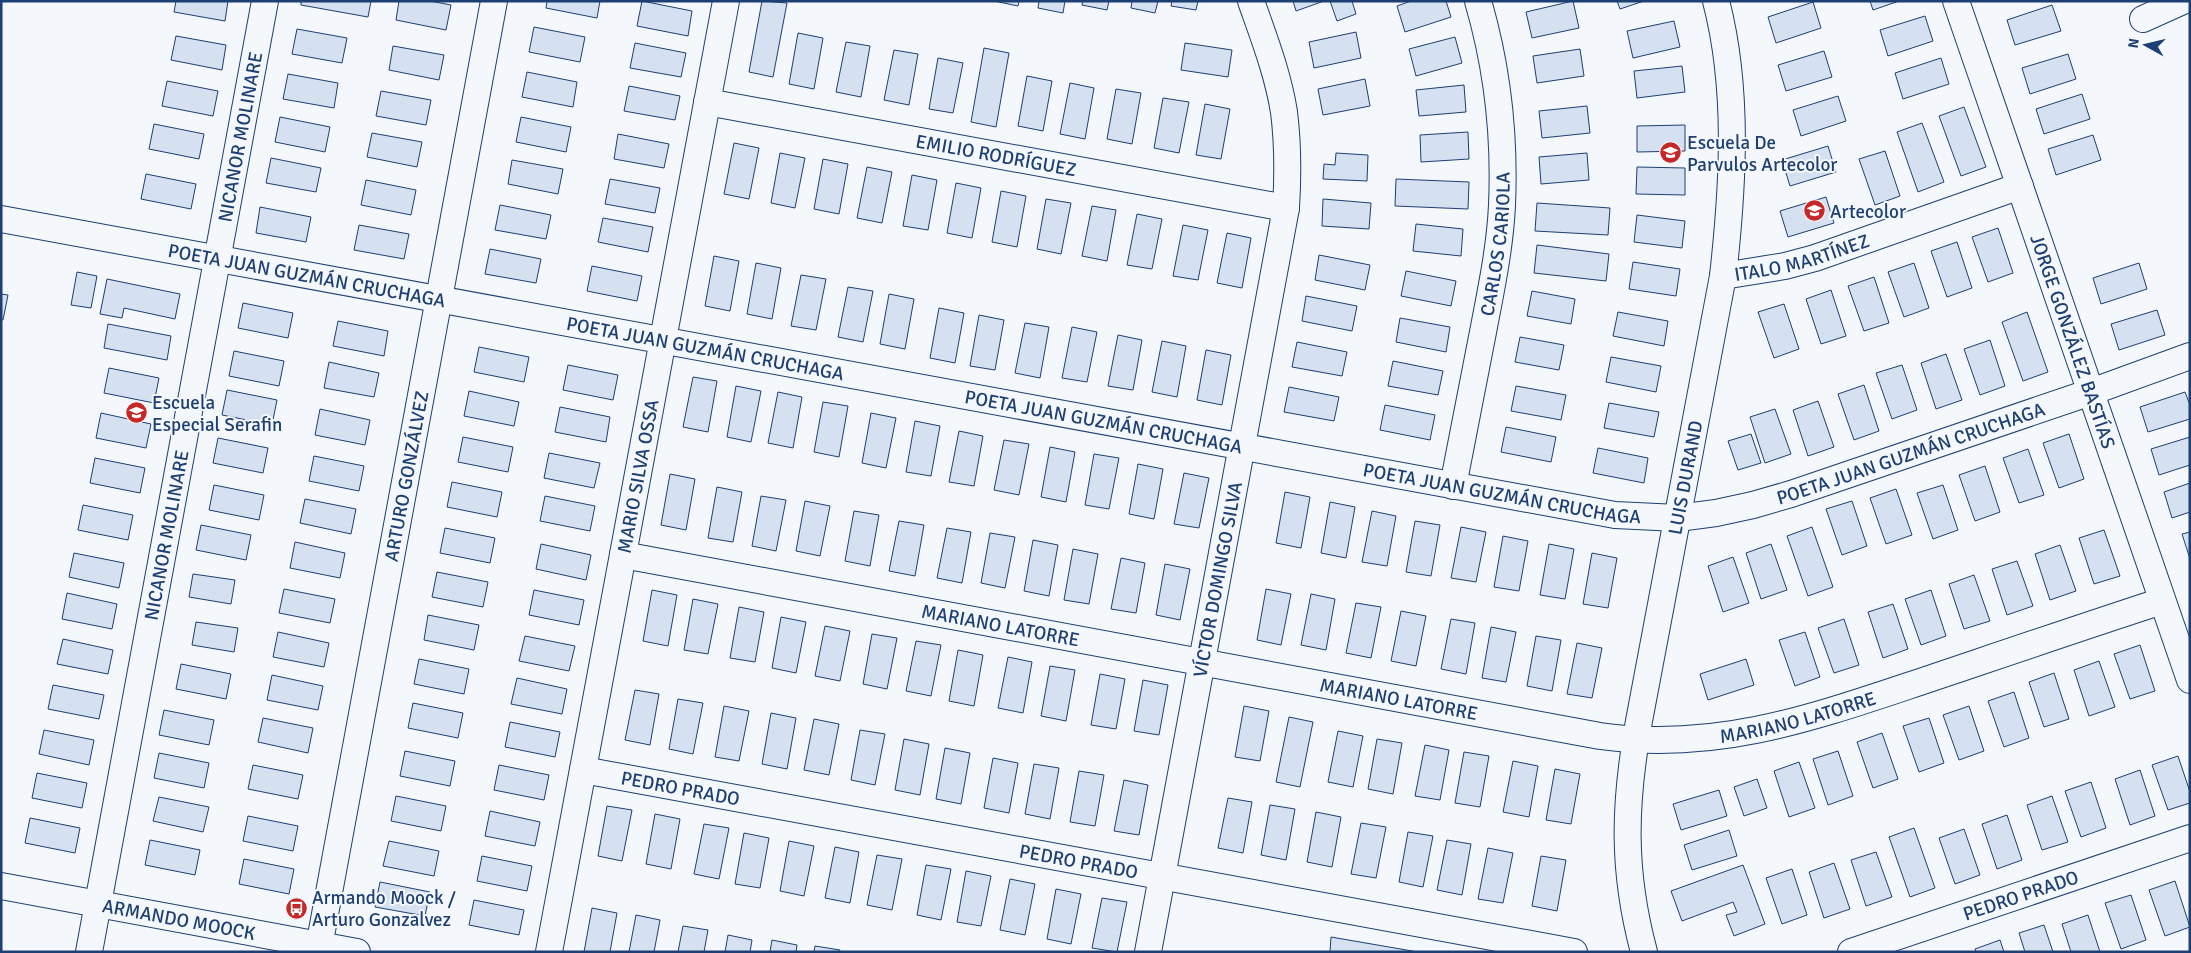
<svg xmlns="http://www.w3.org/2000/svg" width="2191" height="953" font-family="Signika,sans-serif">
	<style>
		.building { fill: #d5e0f0; stroke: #1d3f73 }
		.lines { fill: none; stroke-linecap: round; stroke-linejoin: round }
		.minor-casing { stroke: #1d3f73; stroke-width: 28 }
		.minor { stroke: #f4f7fb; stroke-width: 26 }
		.labels { text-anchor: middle; stroke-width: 4; stroke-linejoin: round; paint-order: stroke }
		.street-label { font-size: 19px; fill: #1d3f73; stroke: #f4f7fb }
		.poi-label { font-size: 19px; fill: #1d3f73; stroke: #f4f7fb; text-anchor: start }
	</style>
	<rect width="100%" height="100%" fill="#f4f7fb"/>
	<path class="building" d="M176,1h52l-3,20 -51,-9z
		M301,1h70l-3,16 -67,-12z
		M399,1h31l21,4 -5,25 -50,-10z
		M547,1h53l-3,17 -51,-10z
		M642,1l50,10 -4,25 -51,-10z
		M762,1l25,2 -14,74 -24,-5z
		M994,1h25l-1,5z
		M1039,1h26l-2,12 -25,-5z
		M1083,1h26l-2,9 -25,-5z
		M1132,1h26l-3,12 -24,-5z
		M1172,1h26l-2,9 -25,-4z
		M1293,1h31l-28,10z
		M1330,1h22l4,13 -19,7z
		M1411,1h35l5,16 -46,15 -8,-26z
		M1573,1l6,27 -47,10 -6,-26z
		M1617,1h27l-24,8z
		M1870,1h29l-26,9z
		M1813,2l8,26 -45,15 -8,-26z
		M2052,5l9,26 -46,14 -8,-25z
		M1925,16l8,25 -45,15 -8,-26z
		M1674,21l6,26 -47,11 -6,-27z
		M534,27l51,10 -5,25 -51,-10z
		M297,29l50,9 -5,25 -50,-9z
		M1356,32l5,26 -47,10 -5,-26z
		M798,33l25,5 -9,51 -25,-5z
		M176,36l50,9 -4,25 -51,-10z
		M1455,37l7,26 -46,13 -7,-27z
		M846,42l24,4 -9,51 -25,-5z
		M635,43l51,10 -5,24 -51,-9z
		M1185,43l47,7 -4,27 -47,-7z
		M393,46l51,9 -5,25 -50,-10z
		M984,48l25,5 -13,74 -25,-5z
		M1580,49l4,27 -47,7 -4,-27z
		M894,50l24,4 -9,51 -25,-5z
		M1824,51l8,26 -46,14 -8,-26z
		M2068,54l8,25 -46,15 -8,-26z
		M938,58l25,5 -10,50 -24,-4z
		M1941,58l8,26 -46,15 -8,-26z
		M1682,66l3,26 -48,6 -3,-27z
		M527,72l50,10 -4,25 -51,-10z
		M288,74l50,9 -4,25 -51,-9z
		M1027,76l25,5 -9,50 -25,-5z
		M1365,79l5,27 -47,9 -5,-26z
		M167,81l51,10 -5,25 -51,-10z
		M1070,83l24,5 -9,51 -25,-5z
		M1464,85l2,27 -47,4 -3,-26z
		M629,86l51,10 -5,24 -51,-9z
		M1116,89l25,4 -9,51 -25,-5z
		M381,91l50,9 -5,25 -50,-9z
		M2082,94l8,25 -46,15 -8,-25z
		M1838,96l8,25 -45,15 -8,-26z
		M1163,98l26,4 -10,51 -25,-5z
		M1205,104l25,5 -9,50 -25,-4z
		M1587,106l3,27 -48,5 -3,-27z
		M1964,107l22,60 -25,9 -22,-60z
		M280,117l50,10 -5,25 -50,-10z
		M521,117l50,10 -5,25 -50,-10z
		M1922,123l22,59 -26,10 -21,-60z
		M154,124l50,10 -5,25 -50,-10z
		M1685,125v26l-48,1v-26z
		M1468,132l1,27 -48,3 -1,-27z
		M372,133l50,9 -5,25 -50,-10z
		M618,134l51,10 -5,24 -50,-9z
		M2093,135l8,25 -45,15 -8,-26z
		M734,143l25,5 -10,51 -25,-5z
		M1828,146l8,26 -46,14 -8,-26z
		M1885,151l15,45 -25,9 -16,-46z
		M780,153l25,5 -10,50 -24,-5z
		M1336,153l32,2 -1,26 -44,-2 1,-15 11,1z
		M1587,153l2,27 -48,4 -2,-27z
		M271,158l50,10 -5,24 -50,-9z
		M823,159l25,5 -9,50 -25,-5z
		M512,160l51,9 -5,25 -50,-10z
		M867,167l25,5 -10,51 -25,-5z
		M1637,167l48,1v27l-49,-1z
		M146,174l50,10 -5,25 -50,-10z
		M912,175l25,5 -9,50 -25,-4z
		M610,179l50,9 -5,25 -50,-9z
		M1396,179l73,3 -1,27 -73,-3z
		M366,180l50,10 -5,25 -50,-10z
		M956,183l25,5 -9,50 -25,-5z
		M1001,191l25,5 -9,51 -25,-5z
		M1826,197l8,26 -46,14 -8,-26z
		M1046,199l25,4 -10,51 -24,-5z
		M1323,199l48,4 -2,26 -47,-3z
		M1537,203l73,5 -2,27 -73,-4z
		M500,205l51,10 -5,24 -51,-9z
		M1092,206l24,4 -9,51 -25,-5z
		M260,207l51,10 -5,25 -50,-9z
		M1137,214l25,5 -10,50 -25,-4z
		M1637,215l48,6 -3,27 -48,-6z
		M603,218l50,9 -5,25 -50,-10z
		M1416,224l47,5 -2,27 -48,-5z
		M359,225l50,9 -5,25 -50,-9z
		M1183,225l25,5 -10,50 -25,-4z
		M1998,228l15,45 -25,9 -16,-45z
		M1227,233l24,5 -9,50 -25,-5z
		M1957,242l15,46 -25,9 -16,-46z
		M1537,245l72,9 -3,27 -72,-8z
		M490,249l51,10 -5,24 -51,-9z
		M1319,255l51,10 -5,25 -50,-10z
		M714,256l25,5 -9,50 -25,-5z
		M1633,262l47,7 -4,27 -47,-7z
		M756,263l25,5 -9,51 -25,-5z
		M1914,263l15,45 -25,9 -16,-45z
		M2139,263l8,26 -46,15 -8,-26z
		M592,266l50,10 -5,25 -50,-10z
		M1406,271l50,10 -5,25 -50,-10z
		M77,272l20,4 -6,32 -20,-3z
		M801,275l25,4 -10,51 -25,-4z
		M1874,277l15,46 -25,8 -16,-45z
		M107,279l73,15 -5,25 -51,-11 -2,10 -22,-4z
		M848,287l25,4 -10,51 -25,-5z
		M1831,290l15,46 -25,8 -15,-45z
		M1532,291l43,8 -4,25 -44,-8z
		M1,294l7,1 -5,25h-2z
		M889,294l25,5 -9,50 -25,-5z
		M1306,296l51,10 -5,25 -50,-10z
		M243,303l50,10 -5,25 -50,-10z
		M1784,304l15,45 -25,9 -16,-46z
		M939,308l25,5 -9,50 -25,-5z
		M2157,310l8,25 -46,15 -8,-26z
		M1618,312l50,9 -4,25 -51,-10z
		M2027,312l21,60 -25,9 -21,-59z
		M979,315l25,5 -9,50 -25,-4z
		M1400,318l50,9 -4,25 -50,-10z
		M338,321l50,10 -4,25 -51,-10z
		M1025,323l24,4 -9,51 -25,-5z
		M108,324l63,12 -4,24 -63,-12z
		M1072,327l25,5 -10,50 -25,-4z
		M1118,335l24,5 -9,50 -25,-4z
		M1520,337l44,8 -5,25 -44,-8z
		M1990,340l15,46 -25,9 -16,-46z
		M1162,341l24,5 -9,51 -25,-5z
		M1297,342l50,10 -5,24 -50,-9z
		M479,347l50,10 -5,25 -50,-10z
		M1206,350l25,5 -9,50 -25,-5z
		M234,351l50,10 -5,25 -50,-10z
		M1946,354l16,46 -26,9 -15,-46z
		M1611,357l50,9 -5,26 -50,-10z
		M1393,361l50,10 -5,24 -50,-9z
		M329,362l50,11 -5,24 -50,-9z
		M568,365l50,10 -5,25 -50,-10z
		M1902,365l15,45 -25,9 -16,-46z
		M109,368l50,10 -5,25 -50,-10z
		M693,377l24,4 -9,51 -25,-5z
		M1864,385l15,46 -25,9 -16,-46z
		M736,386l25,5 -10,51 -24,-5z
		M1516,386l50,9 -5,25 -50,-9z
		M1289,387l50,10 -5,24 -50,-9z
		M227,390l50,10 -5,25 -50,-10z
		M469,391l50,11 -5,24 -50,-10z
		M778,392l24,5 -9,51 -25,-5z
		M2185,392l5,13v14l-42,13 -8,-25z
		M1818,401l16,46 -26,9 -15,-46z
		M823,402l25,4 -9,51 -25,-5z
		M1609,403l50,9 -5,25 -50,-9z
		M1385,405l50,10 -5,25 -50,-10z
		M560,407l50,10 -4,25 -51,-10z
		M320,409l50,11 -5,25 -50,-10z
		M1775,409l16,45 -26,9 -15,-46z
		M101,413l50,11 -5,24 -50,-10z
		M871,413l25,5 -10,50 -24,-5z
		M915,421l25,5 -9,50 -25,-4z
		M1506,427l50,10 -5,25 -50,-10z
		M959,431l24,5 -9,50 -25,-4z
		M1751,434l10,29 -23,7 -10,-29z
		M2069,434l15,45 -25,9 -16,-45z
		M463,437l50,10 -5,25 -50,-10z
		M2190,437v28l-31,10 -8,-26z
		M218,438l50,10 -5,25 -50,-10z
		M1004,440l25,4 -10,51 -25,-5z
		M1050,447l25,5 -9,50 -25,-5z
		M1598,448l50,10 -4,25 -51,-10z
		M2028,449l16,46 -25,8 -16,-45z
		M549,453l51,10 -6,25 -50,-10z
		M1094,454l25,4 -10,51 -24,-4z
		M314,456l50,10 -5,25 -50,-10z
		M95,458l50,10 -5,25 -50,-10z
		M1138,464l25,5 -9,50 -25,-5z
		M1985,466l15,46 -25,9 -16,-46z
		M1184,473l25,5 -10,50 -25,-4z
		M670,474l25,5 -9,51 -25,-5z
		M452,482l50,10 -5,25 -50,-10z
		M2190,483v29l-18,6 -8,-26z
		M214,485l50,10 -5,25 -50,-10z
		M1943,485l15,45 -25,9 -16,-46z
		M717,487l25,5 -9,50 -25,-4z
		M1896,489l16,46 -26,9 -16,-46z
		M1285,492l25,5 -9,51 -25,-5z
		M545,496l50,10 -5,25 -50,-10z
		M761,496l25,4 -10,51 -24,-5z
		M305,499l51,10 -5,25 -51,-11z
		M805,501l25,5 -10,50 -24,-5z
		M1852,501l15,45 -25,9 -16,-46z
		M1330,502l25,5 -9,51 -25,-5z
		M83,505l50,10 -5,25 -50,-10z
		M854,511l25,4 -9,51 -25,-5z
		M1372,511l24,5 -9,50 -25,-4z
		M899,521l25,4 -9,51 -26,-5z
		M1415,521l25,4 -9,51 -25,-4z
		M201,525l50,10 -5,25 -50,-10z
		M1461,527l25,5 -10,50 -25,-4z
		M1812,527l21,60 -25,9 -21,-60z
		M445,528l50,10 -5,25 -50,-10z
		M947,528l24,4 -9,51 -25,-5z
		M2104,530l16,46 -26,8 -15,-46z
		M2190,532v27l-8,-25z
		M990,533l25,4 -10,51 -24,-5z
		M1503,536l25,5 -9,50 -25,-4z
		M1033,540l25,5 -9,51 -25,-5z
		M295,542l50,11 -5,25 -50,-10z
		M541,544l50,11 -5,25 -50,-11z
		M1549,544l25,5 -9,50 -25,-4z
		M1771,544l16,46 -26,9 -15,-46z
		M2060,545l16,46 -26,9 -15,-46z
		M1073,549l25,5 -9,50 -25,-4z
		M74,553l50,10 -5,25 -50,-11z
		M1592,553l25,5 -9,50 -25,-4z
		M1733,557l16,46 -26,9 -15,-46z
		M1121,558l24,5 -9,50 -25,-4z
		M2017,561l16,45 -26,9 -15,-46z
		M1165,564l25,5 -10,51 -24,-5z
		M437,572l51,10 -5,25 -51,-10z
		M193,574l42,6 -4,24 -42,-7z
		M1974,575l16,46 -26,8 -15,-45z
		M284,589l51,10 -5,24 -51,-10z
		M1266,589l25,5 -10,51 -24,-5z
		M534,590l50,10 -5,25 -50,-10z
		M652,590l25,5 -9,51 -25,-5z
		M1931,590l15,46 -25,9 -16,-46z
		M67,593l50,11 -5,25 -50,-10z
		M1311,594l24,5 -9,51 -25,-5z
		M693,599l25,5 -10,50 -24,-4z
		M1356,603l25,4 -10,51 -25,-5z
		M1893,604l15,45 -25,9 -15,-46z
		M739,607l25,5 -9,50 -25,-4z
		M1401,611l25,5 -10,50 -25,-5z
		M428,615l51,10 -5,25 -50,-10z
		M781,617l25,5 -10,51 -24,-5z
		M1451,619l24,4 -9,51 -25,-5z
		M1844,619l15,46 -25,8 -16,-45z
		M196,622l42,6 -4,24 -42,-7z
		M825,626l25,5 -10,50 -25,-5z
		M1491,627l25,5 -10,50 -24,-4z
		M278,632l51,11 -5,24 -51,-10z
		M1805,632l15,45 -25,9 -16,-46z
		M872,634l25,4 -10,51 -24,-5z
		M525,636l50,10 -6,25 -50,-10z
		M1536,636l25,4 -9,51 -25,-5z
		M63,639l50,11 -5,24 -51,-10z
		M916,641l25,4 -10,51 -25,-5z
		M1577,643l25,5 -10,50 -25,-4z
		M2140,645l15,46 -25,8 -16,-45z
		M958,650l25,5 -9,51 -25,-5z
		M1008,657l24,5 -9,51 -25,-5z
		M419,659l50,10 -5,25 -50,-10z
		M1746,659l8,26 -46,15 -8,-26z
		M2099,661l16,46 -26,9 -15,-46z
		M181,664l50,10 -5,25 -50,-10z
		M1050,666l25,4 -9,51 -25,-5z
		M2054,673l15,46 -25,8 -15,-45z
		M1100,674l25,5 -9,50 -25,-4z
		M272,675l51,11 -5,24 -51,-10z
		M517,678l50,11 -5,25 -51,-10z
		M1143,680l25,5 -9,50 -25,-4z
		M53,685l51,10 -5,24 -51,-10z
		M635,690l24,4 -9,51 -25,-5z
		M2014,692l15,46 -25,9 -16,-46z
		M678,699l25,4 -10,51 -24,-5z
		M413,703l50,10 -5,25 -50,-10z
		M724,706l25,5 -10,50 -24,-4z
		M1244,706l25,5 -9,50 -25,-4z
		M1969,706l15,45 -25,9 -16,-45z
		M164,710l50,10 -5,25 -50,-10z
		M771,713l25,5 -9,51 -25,-5z
		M1289,717l24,5 -13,65 -24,-5z
		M263,718l50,10 -5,25 -50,-11z
		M1929,718l15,45 -25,9 -16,-46z
		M814,719l25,5 -10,51 -25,-5z
		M510,722l50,10 -5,25 -50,-10z
		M44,730l50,10 -5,25 -50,-11z
		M860,730l25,4 -10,51 -24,-5z
		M1338,731l25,5 -10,51 -25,-5z
		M1882,733l16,46 -25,9 -16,-46z
		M904,739l25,5 -9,51 -25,-5z
		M1377,739l25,4 -9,51 -25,-5z
		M1425,745l24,5 -9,50 -25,-4z
		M945,748l25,5 -9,51 -25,-5z
		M405,751l50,10 -5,25 -50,-10z
		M1838,751l15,45 -25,9 -15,-46z
		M1464,752l25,4 -9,51 -25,-4z
		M159,753l50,10 -5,25 -50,-10z
		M2178,756l12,36v11l-22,7 -16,-45z
		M993,758l25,5 -9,50 -25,-5z
		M1513,761l25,5 -9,51 -26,-5z
		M1799,762l16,46 -26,9 -15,-46z
		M1034,764l25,4 -9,51 -25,-5z
		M253,765l50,10 -5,24 -50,-10z
		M499,765l50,10 -5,25 -50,-10z
		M1555,769l25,5 -9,50 -25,-4z
		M2140,770l15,46 -25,9 -15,-46z
		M1079,771l25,4 -9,51 -25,-4z
		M37,773l50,10 -5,25 -50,-10z
		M1757,779l10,29 -23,8 -10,-29z
		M1124,780l24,5 -9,50 -25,-4z
		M2091,782l15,46 -25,9 -16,-46z
		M1719,790l8,26 -46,14 -8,-26z
		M396,796l50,10 -5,25 -50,-10z
		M2052,796l16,46 -26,8 -15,-45z
		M159,797l50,10 -6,25 -50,-11z
		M1228,798l24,4 -9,51 -25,-5z
		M1270,805l25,4 -9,51 -25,-5z
		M607,806l25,4 -10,51 -24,-5z
		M490,811l50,11 -5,24 -50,-10z
		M1316,812l25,5 -9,50 -25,-5z
		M655,814l25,5 -9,50 -25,-5z
		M2007,815l15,45 -25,9 -15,-45z
		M248,816l50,10 -5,25 -50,-10z
		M30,818l50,10 -5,25 -50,-10z
		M1361,823l25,4 -10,51 -25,-4z
		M704,824l25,4 -10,51 -25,-5z
		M1914,828l21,60 -25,9 -21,-60z
		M1964,829l16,46 -25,9 -16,-46z
		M1729,830l8,26 -45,14 -8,-25z
		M1408,832l25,4 -10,51 -24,-5z
		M744,833l25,5 -9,50 -25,-4z
		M150,840l50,10 -5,25 -50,-10z
		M1447,840l24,4 -9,51 -25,-5z
		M389,841l50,10 -5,25 -51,-10z
		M789,841l25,5 -10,50 -24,-5z
		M835,847l24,5 -9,51 -25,-5z
		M1488,848l25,5 -10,50 -25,-4z
		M1876,852l16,45 -26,9 -15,-46z
		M877,855l25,4 -10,51 -25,-5z
		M482,856l50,10 -5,25 -50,-10z
		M1541,856l25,4 -9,51 -25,-5z
		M244,859l50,10 -5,25 -50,-10z
		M1834,863l16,46 -26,9 -15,-46z
		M926,865l25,4 -10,51 -24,-5z
		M1743,865l22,59 -31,12 -8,-21 11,-3 -4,-10 -51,19 -11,-30z
		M1792,869l15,46 -25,9 -16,-46z
		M966,871l25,5 -10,50 -24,-4z
		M1010,879l25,5 -10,51 -25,-5z
		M2175,881l15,46 -25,9 -16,-46z
		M380,882l50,10 -5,24 -50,-9z
		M1056,889l25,5 -10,50 -24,-5z
		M2131,895l15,45 -25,9 -16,-46z
		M1102,898l25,4 -10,50 -25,-4z
		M474,900l50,10 -5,25 -50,-10z
		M592,908l25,5 -7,39h-26z
		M636,915l24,5 -6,32h-25z
		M2088,915l12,37h-29l-9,-28z
		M2044,925l9,27h-28l-6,-19z
		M683,926l25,4 -4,22h-26z
		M728,935l24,5 -2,12h-25z
		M1331,937l87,15h-88z
		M772,940l25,5 -1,7h-26z
		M2000,940l4,12h-28l-1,-3z
		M815,946l25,4 -1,2h-25z"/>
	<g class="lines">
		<defs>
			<g id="minor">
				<path id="s1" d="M1956,1l234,679"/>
				<path d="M2143,19l40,-18"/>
				<path id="s2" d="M707,102l579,106"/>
				<path id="s3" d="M1,219l1614,296 63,3 38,-5 37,-8 38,-11 300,-102 99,-36"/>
				<path id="s4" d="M1723,276l62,-10 30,-8 205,-72"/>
				<path id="s5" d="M1453,486c10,-51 20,-102 30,-154 8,-42 17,-84 19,-127 3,-68 -5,-139 -24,-204"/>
				<path id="s6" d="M623,555l977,181c120,17 220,-21 332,-58 77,-26 153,-52 230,-77"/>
				<path id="s7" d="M583,770l991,182"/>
				<path id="s8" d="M1,886l356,66"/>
				<path id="s9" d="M89,952l176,-951"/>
				<path id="s10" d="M318,952l176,-951"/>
				<path id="s11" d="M549,952l177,-951"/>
				<path id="s12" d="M1148,952l138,-744c2,-32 2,-64 -2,-96 -6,-38 -20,-74 -33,-111"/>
				<path id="s13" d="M1644,952c-22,-82 -20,-148 -5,-231l84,-445c10,-90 16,-187 -7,-275"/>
				<path id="s14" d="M1851,952l339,-114"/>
			</g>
		</defs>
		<use href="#minor" class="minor-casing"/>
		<use href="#minor" class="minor"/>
	</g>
	<defs>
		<symbol id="school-disc" viewBox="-11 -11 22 22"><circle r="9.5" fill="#c62828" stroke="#f4f7fb"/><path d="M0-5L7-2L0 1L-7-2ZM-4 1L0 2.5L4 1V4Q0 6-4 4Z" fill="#fff"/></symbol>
		<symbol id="bus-disc" viewBox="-11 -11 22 22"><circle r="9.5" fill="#c62828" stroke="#f4f7fb"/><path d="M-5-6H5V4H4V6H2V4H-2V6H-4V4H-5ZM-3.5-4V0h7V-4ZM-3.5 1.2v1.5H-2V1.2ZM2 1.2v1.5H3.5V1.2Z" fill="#fff"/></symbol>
	</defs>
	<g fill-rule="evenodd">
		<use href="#school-disc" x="1658" y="140" width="25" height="25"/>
		<use href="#school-disc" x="1802" y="198" width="25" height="25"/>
		<use href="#school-disc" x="124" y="400" width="25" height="25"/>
		<use href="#bus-disc" x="284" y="896" width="25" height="25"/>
	</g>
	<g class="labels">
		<g class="street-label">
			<text dy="7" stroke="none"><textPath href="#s9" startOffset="829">NICANOR MOLINARE</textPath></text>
			<text dy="7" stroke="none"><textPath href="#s2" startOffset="294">EMILIO RODRÍGUEZ</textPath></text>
			<text dy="7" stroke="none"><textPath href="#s5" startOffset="246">CARLOS CARIOLA</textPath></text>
			<text dy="7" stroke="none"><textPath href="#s4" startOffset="81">ITALO MARTÍNEZ</textPath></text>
			<text dy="7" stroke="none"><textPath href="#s3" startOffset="311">POETA JUAN GUZMÁN CRUCHAGA</textPath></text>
			<text dy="7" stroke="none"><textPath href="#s1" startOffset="360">JORGE GONZÁLEZ BASTÍAS</textPath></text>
			<text dy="7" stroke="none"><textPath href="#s3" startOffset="716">POETA JUAN GUZMÁN CRUCHAGA</textPath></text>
			<text dy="7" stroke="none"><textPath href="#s3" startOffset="1121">POETA JUAN GUZMÁN CRUCHAGA</textPath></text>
			<text dy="7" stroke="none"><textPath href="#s3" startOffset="1946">POETA JUAN GUZMÁN CRUCHAGA</textPath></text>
			<text dy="7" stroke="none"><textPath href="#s11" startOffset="484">MARIO SILVA OSSA</textPath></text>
			<text dy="7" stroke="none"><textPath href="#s10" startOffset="484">ARTURO GONZÁLVEZ</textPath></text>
			<text dy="7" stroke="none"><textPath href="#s13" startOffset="481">LUIS DURAND</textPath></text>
			<text dy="7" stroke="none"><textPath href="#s3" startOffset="1526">POETA JUAN GUZMÁN CRUCHAGA</textPath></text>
			<text dy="7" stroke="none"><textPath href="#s9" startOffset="424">NICANOR MOLINARE</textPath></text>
			<text dy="7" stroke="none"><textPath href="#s12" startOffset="379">VÍCTOR DOMINGO SILVA</textPath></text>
			<text dy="7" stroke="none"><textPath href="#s6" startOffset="384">MARIANO LATORRE</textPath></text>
			<text dy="7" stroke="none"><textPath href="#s6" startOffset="789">MARIANO LATORRE</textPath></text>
			<text dy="7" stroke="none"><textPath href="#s6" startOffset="1194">MARIANO LATORRE</textPath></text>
			<text dy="7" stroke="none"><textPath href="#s7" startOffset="99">PEDRO PRADO</textPath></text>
			<text dy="7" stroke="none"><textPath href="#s7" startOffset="504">PEDRO PRADO</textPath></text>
			<text dy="7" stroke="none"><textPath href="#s14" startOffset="179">PEDRO PRADO</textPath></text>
			<text dy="7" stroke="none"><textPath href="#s8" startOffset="181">ARMANDO MOOCK</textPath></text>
		</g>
		<g class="poi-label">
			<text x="1687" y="149">Escuela De<tspan x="1687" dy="22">Parvulos Artecolor</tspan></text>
			<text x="1830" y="218">Artecolor</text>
			<text x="152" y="409">Escuela<tspan x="152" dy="22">Especial Serafin</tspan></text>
			<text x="312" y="904">Armando Moock /<tspan x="312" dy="22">Arturo Gonzalvez</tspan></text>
		</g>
	</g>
	<rect width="2191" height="953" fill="none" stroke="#1d3f73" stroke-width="5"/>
	<g transform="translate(2146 45) rotate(278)" stroke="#f4f7fb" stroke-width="4" paint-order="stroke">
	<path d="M0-4L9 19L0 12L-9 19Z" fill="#1d3f73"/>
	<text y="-8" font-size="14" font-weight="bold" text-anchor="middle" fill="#1d3f73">N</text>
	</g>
</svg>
